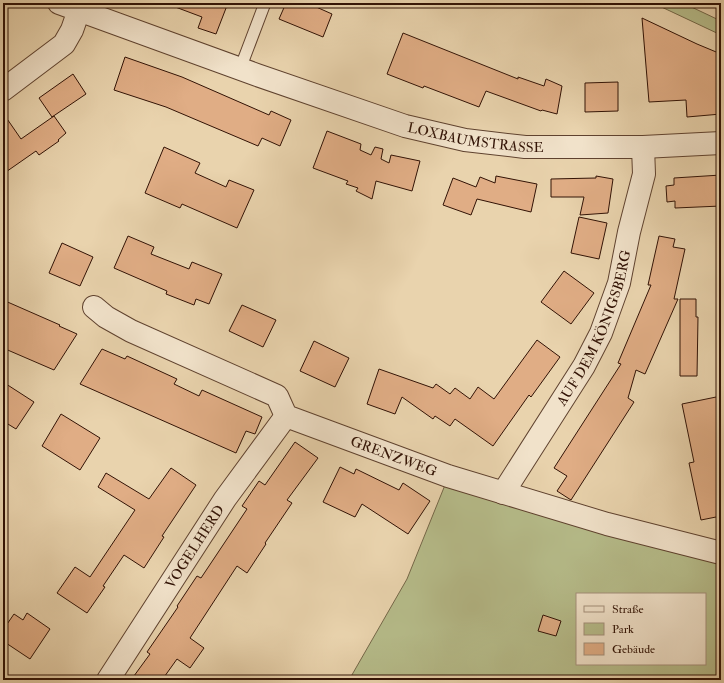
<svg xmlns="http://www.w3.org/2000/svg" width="724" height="683" font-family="'IM FELL Double Pica',serif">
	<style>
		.green { fill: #b6bc8a; stroke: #746748; fill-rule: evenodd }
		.building { fill: #e0ad85; stroke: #311205 }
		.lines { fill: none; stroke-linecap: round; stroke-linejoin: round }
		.service-casing { stroke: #5f422f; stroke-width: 13 }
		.minor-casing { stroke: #5f422f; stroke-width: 24 }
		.service { stroke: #f1e2ca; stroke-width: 11 }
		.minor { stroke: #f1e2ca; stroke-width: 22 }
		.labels { text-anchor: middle; stroke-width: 3.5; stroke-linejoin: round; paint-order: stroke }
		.street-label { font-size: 14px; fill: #311205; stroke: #f1e2ca }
	</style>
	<rect width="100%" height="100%" fill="#e9d3ad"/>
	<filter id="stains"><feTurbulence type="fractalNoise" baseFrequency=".005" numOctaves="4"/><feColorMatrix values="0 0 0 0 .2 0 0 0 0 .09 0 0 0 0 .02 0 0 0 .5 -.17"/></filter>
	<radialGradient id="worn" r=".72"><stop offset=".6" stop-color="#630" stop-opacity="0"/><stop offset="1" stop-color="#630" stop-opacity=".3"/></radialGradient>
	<path class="green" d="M653,3h30l38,18v14z
		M445,485l276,78v117h-372l58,-101zM577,594h128v70h-128z"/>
	<path class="building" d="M170,3h58l-12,31 -18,-6 4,-11 -32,-12z
		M286,3h29l-1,3 18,8 -9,23 -44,-18z
		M642,18l55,26 24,10v60l-34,3 -1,-17 -37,2z
		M403,33l115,46v-2l26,9 2,-7 16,7 -5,28 -15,-4 -1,1 -55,-20 -7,16 -55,-21 -1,2 -36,-14z
		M125,57l57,20 87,38 2,-4 20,9 -11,26 -18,-8 -4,8 -92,-39 -52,-17z
		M73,74l13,20 -34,23 -13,-19z
		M618,82v29l-33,1v-29z
		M3,113l18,26 33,-23 12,17 -8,7 1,1 -20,14 -3,-4 -33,23z
		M327,131l34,13 -1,6 11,5 4,-8 8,2 -2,10 8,4 2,-8 29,6 -8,30 -36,-10 -4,18 -16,-8 2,-3 -12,-4 2,-3 -35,-13z
		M164,147l36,16 -5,10 31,14 3,-7 25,10 -17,38 -55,-24 -2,4 -35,-15z
		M721,175v31l-46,2v-7l-8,1 -1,-16 8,-1v-7z
		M496,176l41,8 -6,28 -54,-13 -6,16 -28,-10 10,-27 23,9 4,-10 15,6z
		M596,176l17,3 -5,34 -28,2 4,-18h-33v-18l45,-1z
		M579,217l28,6 -8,36 -28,-6z
		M128,236l26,11 -3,7 38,15 3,-7 30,12 -13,30 -13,-5 -2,6 -28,-11 1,-3 -53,-23z
		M659,236l16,3 -2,8 12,2 -11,50h4l-33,75 -9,-4 -8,28 6,4 -63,98 -14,-9 10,-15 -13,-8 67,-104 -3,-1 33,-78h-3z
		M62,243l31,14 -13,29 -31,-13z
		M564,271l30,22 -23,31 -30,-22z
		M680,299h16v18h2l-1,59h-17z
		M3,300l57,25 -1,1 18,8 -23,36 -51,-22z
		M242,305l34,15 -13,27 -34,-16z
		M537,340l23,17 -29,40 -2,-2 -36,51 -38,-27 -5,7 -15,-10 -2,3 -31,-22 -7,17 -28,-10 12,-35 54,19 3,-4 14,10 5,-6 15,11 8,-12 16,12z
		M314,341l35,17 -14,29 -35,-16z
		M102,349l23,10 2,-3 50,23 -3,5 25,12 3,-6 60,27 -7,17 -9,-3 -10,22 -156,-69z
		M3,382l31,20 -18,27 -13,-8z
		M721,396v120l-20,4 -12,-57 5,-1 -12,-58z
		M61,414l39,24 -20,32 -38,-24z
		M295,442l23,16 -31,42 5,3 -27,40 1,1 -19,29 -10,-7 -47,72 14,10 -14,20 -13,-9 -15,21h-31l19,-26 -3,-2 31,-45 -1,-1 20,-30 4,2 46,-69 -5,-3 17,-25 6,4z
		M340,467l14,7 2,-5 43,21 4,-7 27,18 -22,33 -46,-30 -7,13 -32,-15z
		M171,468l25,17 -34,51 2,1 -20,31 -20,-13 -21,31 2,1 -18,26 -30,-20 18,-26 15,10 45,-67 -37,-23 8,-14 43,26z
		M27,613l23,16 -20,30 -27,-18v-11l11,-16 9,6z
		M543,615l18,6 -5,15 -18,-5z"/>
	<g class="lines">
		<defs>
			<path id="service" d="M240,69l25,-66"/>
			<g id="minor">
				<path id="s1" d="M59,3l198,72 148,51 60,14 60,7h118l78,-4"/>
				<path d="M3,90l61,-46 8,-14 7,-20"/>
				<path id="s2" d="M94,307l12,10 25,14 146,65 9,20 162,60 159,48 114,29"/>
				<path id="s3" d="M503,493l81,-127 17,-33 18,-50 10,-51 15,-58 -1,-27"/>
				<path id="s4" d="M108,680l117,-181 61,-83"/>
			</g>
		</defs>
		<use href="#service" class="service-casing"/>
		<use href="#minor" class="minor-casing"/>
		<use href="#service" class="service"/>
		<use href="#minor" class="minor"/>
	</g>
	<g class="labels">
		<g class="street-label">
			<text dy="5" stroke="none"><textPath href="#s1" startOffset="439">LOXBAUMSTRASSE</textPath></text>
			<text dy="5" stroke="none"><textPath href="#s3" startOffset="190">AUF DEM KÖNIGSBERG</textPath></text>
			<text dy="5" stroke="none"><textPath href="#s2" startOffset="341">GRENZWEG</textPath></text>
			<text dy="5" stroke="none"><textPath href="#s4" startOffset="159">VOGELHERD</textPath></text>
		</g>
	</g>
	<rect width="724" height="683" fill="none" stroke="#e9d3ad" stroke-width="16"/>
	<rect x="4" y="4" width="716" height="675" fill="none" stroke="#311205" stroke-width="2"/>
	<rect x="8" y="8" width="708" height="667" fill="none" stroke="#311205"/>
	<rect x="576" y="593" width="130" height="72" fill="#f1e2ca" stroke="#a48f7b"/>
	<rect x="584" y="606" width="20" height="6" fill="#f1e2ca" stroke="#a48f7b"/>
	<text x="612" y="613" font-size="12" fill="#311205">Straße</text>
	<rect x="584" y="623" width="20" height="12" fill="#b6bc8a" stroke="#a48f7b"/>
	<text x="612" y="633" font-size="12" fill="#311205">Park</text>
	<rect x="584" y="643" width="20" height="12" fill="#e0ad85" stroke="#a48f7b"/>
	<text x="612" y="653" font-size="12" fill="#311205">Gebäude</text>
	<rect width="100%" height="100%" filter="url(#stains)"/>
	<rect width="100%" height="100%" fill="url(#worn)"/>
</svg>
